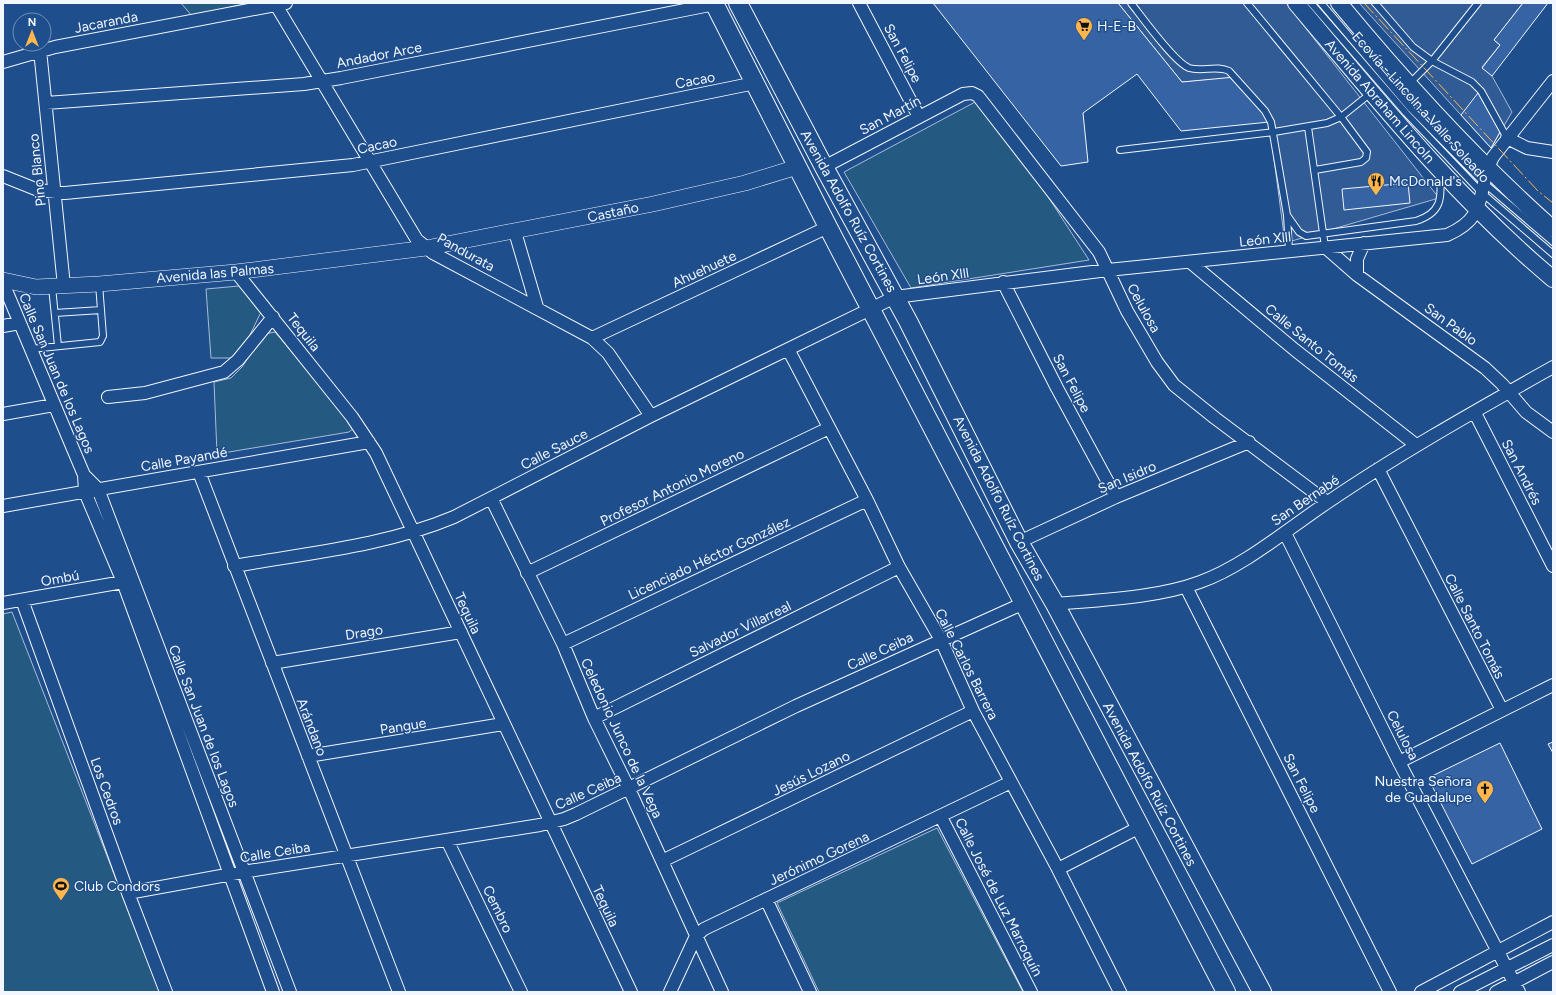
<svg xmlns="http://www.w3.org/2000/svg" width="1556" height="995" font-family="Figtree,sans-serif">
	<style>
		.green { fill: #245a82; stroke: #a8bbd7 }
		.parking { fill: #305b95; stroke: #a8bbd7 }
		.building { fill: #3563a3; stroke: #f2f6ff }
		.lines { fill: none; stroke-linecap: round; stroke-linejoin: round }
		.service-casing { stroke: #f2f6ff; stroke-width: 8 }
		.minor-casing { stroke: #f2f6ff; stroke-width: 14 }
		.tertiary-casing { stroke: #f2f6ff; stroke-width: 16 }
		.secondary-casing { stroke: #f2f6ff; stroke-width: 18 }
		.primary-casing { stroke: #f2f6ff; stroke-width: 20 }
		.service { stroke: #1f4e8c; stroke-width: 6 }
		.minor { stroke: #1f4e8c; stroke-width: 12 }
		.tertiary { stroke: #1f4e8c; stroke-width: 15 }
		.secondary { stroke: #1f4e8c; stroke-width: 16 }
		.primary { stroke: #1f4e8c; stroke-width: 18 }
		.power { stroke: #ffb74d; stroke-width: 1; stroke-dasharray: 14 3 2 3; stroke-linecap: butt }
		.labels { text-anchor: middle; stroke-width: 3; stroke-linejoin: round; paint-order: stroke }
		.street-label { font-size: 14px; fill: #f2f6ff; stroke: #1f4e8c }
		.poi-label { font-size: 14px; fill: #f2f6ff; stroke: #1f4e8c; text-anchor: start }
	</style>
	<rect width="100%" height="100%" fill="#1f4e8c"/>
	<path class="green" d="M181,3h67l-56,13z
		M977,101l46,57 66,102 -178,28 -67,-116z
		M239,286l22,26 -12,25 -16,21h-22l-5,-69z
		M275,332l80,95 -6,5 -132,22 -3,-72 17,-4 11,-11 22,-33z
		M12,612l148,380h-157v-378z
		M937,828l86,164h-204l-42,-89z"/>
	<path class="parking" d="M1118,3h168l153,195 -154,45 -16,-122 -34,-43 -53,4z
		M1359,3h164l-29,37 6,5 -18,22 10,9 20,36 -21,36z"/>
	<path class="building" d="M933,3h185l64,79 53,-5 34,45 -88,9 -44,-57 -54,39 5,49 -27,4z
		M1523,3h25l-56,73 -10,-8 18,-23 -6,-5z
		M1478,93l22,39 -9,16 -30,-33z
		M1408,183l2,20 -66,7 -2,-21z
		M1553,742v11l-5,-9z
		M1500,743l42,86 -70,35 -44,-86z"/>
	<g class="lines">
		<defs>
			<path id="service" d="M1131,3c11,14 43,59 58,65 13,4 28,-3 40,3l36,40 6,11 16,93 2,36
				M1247,3l94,114 26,35 -1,6 -5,4 -46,8
				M1311,3l95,110 76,80 71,61
				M1321,3l90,106 73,74 69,59
				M1375,3l38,44 19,14 40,21 9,9 26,47
				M1409,84l23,-23 46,-58
				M1308,127l17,120
				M1120,150l154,-18 53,-9 14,-6 30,-24
				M1287,215l12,17 7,4 110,-15c25,-8 26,-22 24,-45
				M52,287l6,59
				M55,313l46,-3 -2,-26
				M31,349l69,-7 3,-6 -2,-26"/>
			<path id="minor" d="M859,3l60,114
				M276,5l141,235 16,13 159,85 16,15 43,63
				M40,50l24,236
				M3,62l52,-15 231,-44
				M46,103l258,-19 37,-6 374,-74
				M1507,138l20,10 26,4
				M824,167l139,-73 9,-1 6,3 121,156 28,59 30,51 17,23 41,33 112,84
				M3,176l35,14 27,3 288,-28 402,-82
				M515,232l22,75
				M1325,247l32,28 128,93 17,16 24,28 27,20
				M1190,262l105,88 121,95
				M236,272l116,145 24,36 255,539
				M1357,275v-16l7,-16
				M1003,282l54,106 59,109
				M3,283l81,192 14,14 192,503
				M3,326l17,-3
				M592,338l236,-111
				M788,349l79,151 32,67 42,73 32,71 85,158 62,123
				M108,397l37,-4 79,-21 14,-12 35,-43
				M1475,413l78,153
				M3,414l51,-9
				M1378,469l124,241
				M199,472l200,520
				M84,475l1,17 38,90 150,410
				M491,498l72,146 31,74 35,71 93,203
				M3,506l366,-64
				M1285,533l114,229 120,230
				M1019,542l97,-45 133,-55
				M234,566c74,-13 151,-20 220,-49l197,-101 244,-119 213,-27 339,-35c44,-19 28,-44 46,-78l60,-76
				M527,573l302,-145
				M1186,587l204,405
				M22,600l106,293 38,99
				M3,603l120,-21
				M1055,604c45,-4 102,-6 145,-22 43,-15 89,-54 128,-80 72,-49 149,-92 225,-135
				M563,644l304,-144
				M272,663l189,-31
				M594,718l305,-151
				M308,756l195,-32
				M1399,762l154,-77
				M941,817l90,175
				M447,840l74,152
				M662,861l311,-150
				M1058,869l82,-42
				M128,893l115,-21 297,-47 24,-6 12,-5 220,-108 228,-103
				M766,899l44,93
				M670,992l26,-56 8,-7 307,-147
				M1421,992l132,-70
				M1460,992l93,-47
				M1496,992l57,-30"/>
			<path id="tertiary" d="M3,280l33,7 63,-3 137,-12 190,-24 227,-44 92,-21 52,-16"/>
			<path id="secondary" d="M1296,3c81,96 160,195 257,276
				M1339,3c66,80 136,157 214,226"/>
			<path id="primary" d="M714,3l114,224 398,765
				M738,3l86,164 84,154 111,221 36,62 207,388"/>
		</defs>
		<use href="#service" class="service-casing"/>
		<use href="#minor" class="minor-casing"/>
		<use href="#tertiary" class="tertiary-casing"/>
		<use href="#secondary" class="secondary-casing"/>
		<use href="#primary" class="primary-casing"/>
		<use href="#service" class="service"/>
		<use href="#minor" class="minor"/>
		<use href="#tertiary" class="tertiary"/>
		<use href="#secondary" class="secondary"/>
		<use href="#primary" class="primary"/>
		<path class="power" d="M1364,3l174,188 15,12"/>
	</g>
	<defs>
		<symbol id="supermarket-pin" viewBox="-11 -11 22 30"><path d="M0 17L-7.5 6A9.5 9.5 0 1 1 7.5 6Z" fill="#ffb74d" stroke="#1f4e8c"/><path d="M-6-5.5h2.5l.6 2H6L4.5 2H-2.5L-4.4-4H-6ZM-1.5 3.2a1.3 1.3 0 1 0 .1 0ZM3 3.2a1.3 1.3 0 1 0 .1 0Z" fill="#111"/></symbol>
		<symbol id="restaurant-pin" viewBox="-11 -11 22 30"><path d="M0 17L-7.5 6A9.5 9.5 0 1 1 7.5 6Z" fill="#ffb74d" stroke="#1f4e8c"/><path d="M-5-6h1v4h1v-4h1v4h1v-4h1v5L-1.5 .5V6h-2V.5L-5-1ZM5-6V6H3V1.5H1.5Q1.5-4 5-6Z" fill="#111"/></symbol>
		<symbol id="church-pin" viewBox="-11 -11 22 30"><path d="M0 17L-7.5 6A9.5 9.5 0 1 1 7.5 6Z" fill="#ffb74d" stroke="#1f4e8c"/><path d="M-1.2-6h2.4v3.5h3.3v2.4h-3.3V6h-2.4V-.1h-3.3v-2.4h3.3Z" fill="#111"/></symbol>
		<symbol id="stadium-pin" viewBox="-11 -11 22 30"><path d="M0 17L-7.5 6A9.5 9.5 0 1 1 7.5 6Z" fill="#ffb74d" stroke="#1f4e8c"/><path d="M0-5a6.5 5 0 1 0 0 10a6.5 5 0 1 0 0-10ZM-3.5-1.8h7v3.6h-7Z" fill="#111"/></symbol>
	</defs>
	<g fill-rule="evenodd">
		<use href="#supermarket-pin" x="1074" y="16" width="20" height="27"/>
		<use href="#restaurant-pin" x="1366" y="171" width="20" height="27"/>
		<use href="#church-pin" x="1475" y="779" width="20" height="27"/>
		<use href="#stadium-pin" x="51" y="876" width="20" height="27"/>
	</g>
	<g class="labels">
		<g class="street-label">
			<text transform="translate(106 22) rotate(-11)" y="5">Jacaranda</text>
			<text transform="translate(903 53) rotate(62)" y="5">San Felipe</text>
			<text transform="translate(379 55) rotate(-11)" y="5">Andador Arce</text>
			<text transform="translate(695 80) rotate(-11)" y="5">Cacao</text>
			<text transform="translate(1380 101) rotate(49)" y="5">Avenida Abraham Lincoln</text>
			<text transform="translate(1421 107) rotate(48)" y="5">Ecovía - Lincoln a Valle Soleado</text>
			<text transform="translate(890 115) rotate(-28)" y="5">San Martín</text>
			<text transform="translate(377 145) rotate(-12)" y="5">Cacao</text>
			<text transform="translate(37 170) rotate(-96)" y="5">Pino Blanco</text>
			<text transform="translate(849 211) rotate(61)" y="5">Avenida Adolfo Ruíz Cortines</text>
			<text transform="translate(613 212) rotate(-12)" y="5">Castaño</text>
			<text transform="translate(1265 239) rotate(-6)" y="5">León Xlll</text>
			<text transform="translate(466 252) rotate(29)" y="5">Pandurata</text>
			<text transform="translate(704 269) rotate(-25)" y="5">Ahuehuete</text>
			<text transform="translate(215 273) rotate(-5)" y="5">Avenida las Palmas</text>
			<text transform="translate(943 276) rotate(-8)" y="5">León Xlll</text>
			<text transform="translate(1144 308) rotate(61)" y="5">Celulosa</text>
			<text transform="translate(1451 324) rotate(36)" y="5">San Pablo</text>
			<text transform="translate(304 332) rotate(52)" y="5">Tequila</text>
			<text transform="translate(1312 343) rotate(39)" y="5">Calle Santo Tomás</text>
			<text transform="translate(57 373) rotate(67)" y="5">Calle San Juan de los Lagos</text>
			<text transform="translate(1072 383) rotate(62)" y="5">San Felipe</text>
			<text transform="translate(554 449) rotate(-27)" y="5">Calle Sauce</text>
			<text transform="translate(184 459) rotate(-10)" y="5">Calle Payandé</text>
			<text transform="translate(1522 472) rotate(63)" y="5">San Andrés</text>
			<text transform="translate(1127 477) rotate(-23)" y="5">San Isidro</text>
			<text transform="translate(672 487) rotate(-26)" y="5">Profesor Antonio Moreno</text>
			<text transform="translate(999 498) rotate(63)" y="5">Avenida Adolfo Ruíz Cortines</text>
			<text transform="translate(1305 500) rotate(-34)" y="5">San Bernabé</text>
			<text transform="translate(709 558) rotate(-25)" y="5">Licenciado Héctor González</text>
			<text transform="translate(60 578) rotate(-10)" y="5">Ombú</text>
			<text transform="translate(468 613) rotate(65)" y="5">Tequila</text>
			<text transform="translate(1475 626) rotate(63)" y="5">Calle Santo Tomás</text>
			<text transform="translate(740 629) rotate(-26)" y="5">Salvador Villarreal</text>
			<text transform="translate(364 632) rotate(-9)" y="5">Drago</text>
			<text transform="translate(880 651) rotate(-25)" y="5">Calle Ceiba</text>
			<text transform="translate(967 664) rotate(63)" y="5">Calle Carlos Barrera</text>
			<text transform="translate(204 726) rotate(69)" y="5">Calle San Juan de los Lagos</text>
			<text transform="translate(403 726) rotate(-9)" y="5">Pangue</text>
			<text transform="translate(312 727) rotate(69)" y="5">Arándano</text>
			<text transform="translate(1403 735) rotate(63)" y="5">Celulosa</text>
			<text transform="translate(622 738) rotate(65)" y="5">Celedonio Junco de la Vega</text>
			<text transform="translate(811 773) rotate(-26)" y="5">Jesús Lozano</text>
			<text transform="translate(1302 783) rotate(63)" y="5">San Felipe</text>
			<text transform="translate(1150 784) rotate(62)" y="5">Avenida Adolfo Ruíz Cortines</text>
			<text transform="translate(107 791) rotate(70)" y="5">Los Cedros</text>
			<text transform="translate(588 791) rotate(-24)" y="5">Calle Ceiba</text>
			<text transform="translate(275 852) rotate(-9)" y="5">Calle Ceiba</text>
			<text transform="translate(819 858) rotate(-25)" y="5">Jerónimo Gorena</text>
			<text transform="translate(999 897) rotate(63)" y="5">Calle José de Luz Marroquín</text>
			<text transform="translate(606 906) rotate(65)" y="5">Tequila</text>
			<text transform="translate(498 909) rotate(64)" y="5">Cembro</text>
		</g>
		<g class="poi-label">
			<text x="1097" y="31">H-E-B</text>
			<text x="1389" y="186">McDonald's</text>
			<text x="1472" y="786" text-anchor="end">Nuestra Señora<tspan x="1472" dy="16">de Guadalupe</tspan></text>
			<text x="74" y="891">Club Condors</text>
		</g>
	</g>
	<rect width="1556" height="995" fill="none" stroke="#f2f6ff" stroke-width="8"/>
	<g transform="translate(32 32)"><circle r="19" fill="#1f4e8c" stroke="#7391ba"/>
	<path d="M0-3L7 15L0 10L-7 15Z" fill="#ffb74d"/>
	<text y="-6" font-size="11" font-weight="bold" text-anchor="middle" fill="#f2f6ff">N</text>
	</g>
</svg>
